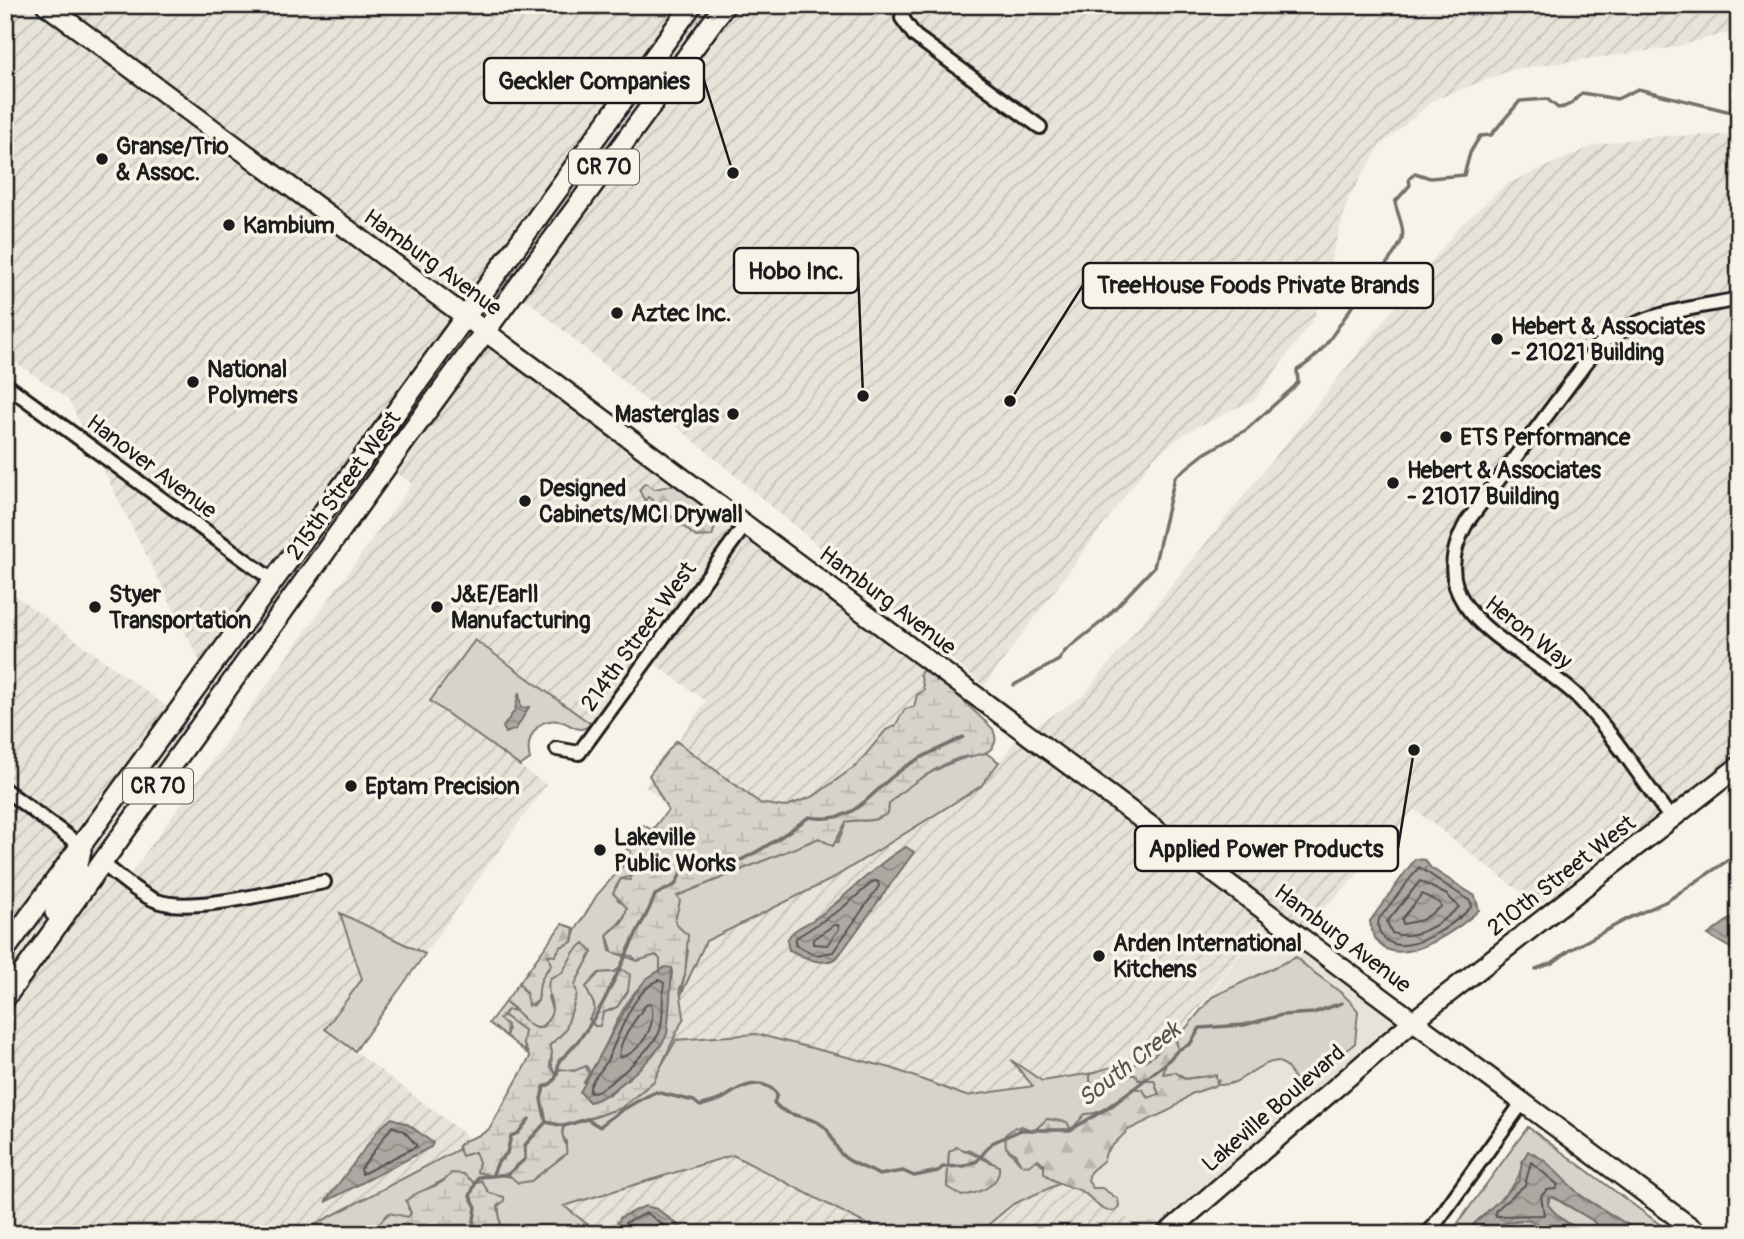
<svg xmlns="http://www.w3.org/2000/svg" width="1744" height="1239" font-family="Pangolin,sans-serif">
	<style>
		.built { fill: #e6e3d9 }
		.industrial { fill: url(#industrial-furrows) }
		.green { fill: #d7d3cb; stroke: #7a7874; stroke-width: 2; fill-rule: evenodd }
		.forest { fill: url(#forest-firs); stroke: #7a7874; stroke-width: 2 }
		.wetland { fill: url(#wetland-marsh); stroke: #7a7874; stroke-width: 2 }
		.water { fill: url(#water-waves); stroke: #72716c; stroke-width: 2; fill-rule: evenodd }
		.lines { fill: none; stroke-linecap: round; stroke-linejoin: round }
		.shore { stroke: #565452; stroke-width: 2 }
		.stream { stroke: #72716c; stroke-width: 3.5 }
		.street-casing { stroke: #1c1c1c; stroke-width: 18 }
		.secondary-casing { stroke: #1c1c1c; stroke-width: 23 }
		.primary-casing { stroke: #1c1c1c; stroke-width: 24 }
		.street { stroke: #f7f3e8; stroke-width: 12 }
		.secondary { stroke: #f7f3e8; stroke-width: 18 }
		.primary { stroke: #f7f3e8; stroke-width: 19 }
		.poi-dot { fill: #1c1c1c; stroke: #f7f3e8; stroke-width: 2.5 }
		.labels { text-anchor: middle; stroke-width: 7; stroke-linejoin: round; paint-order: stroke }
		.shield { fill: #f7f3e8; stroke: #5e5c59; stroke-width: 2 }
		.shield-label { font-size: 21px; font-weight: bold; fill: #1c1c1c }
		.poi-label { font-size: 23px; font-weight: bold; fill: #1c1c1c; stroke: #f7f3e8; text-anchor: start }
		.street-label { font-size: 23px; fill: #1c1c1c; stroke: #f7f3e8 }
		.water-label { font-size: 24px; font-style: italic; fill: #565452; stroke: #f7f3e8 }
		.leader { fill: none; stroke: #1c1c1c; stroke-width: 2.5 }
		.callout-dot { fill: #1c1c1c; stroke: #f7f3e8; stroke-width: 2.5 }
		.callout { fill: #f7f3e8; stroke: #1c1c1c; stroke-width: 2.5 }
		.callout-label { font-size: 24px; text-anchor: middle; font-weight: bold; fill: #1c1c1c }
	</style>
	<defs>
		<pattern id="industrial-furrows" width="10" height="10" patternUnits="userSpaceOnUse" patternTransform="scale(1.75)"><rect width="10" height="10" fill="#e6e3d9"/><path d="M-1 1l2-2M0 10L10 0M9 11l2-2" fill="none" stroke="#c5c2ba"/></pattern>
		<pattern id="forest-firs" width="22" height="20" patternUnits="userSpaceOnUse" patternTransform="scale(1.75)"><rect width="22" height="20" fill="#d7d3cb"/><path d="M5 1l3.5 6h-7zM16 11l3.5 6h-7z" fill="#b8b5ae"/></pattern>
		<pattern id="wetland-marsh" width="20" height="14" patternUnits="userSpaceOnUse" patternTransform="scale(1.75)"><rect width="20" height="14" fill="#d7d3cb"/><path d="M1 5h8M5 5V1M11 12h8M15 12V8" fill="none" stroke="#b8b5ae"/></pattern>
		<pattern id="water-waves" width="16" height="10" patternUnits="userSpaceOnUse" patternTransform="scale(1.75)"><rect width="16" height="10" fill="#aca9a2"/><path d="M0 5q4-4 8 0t8 0" fill="none" stroke="#8b8983"/></pattern>
	</defs>
	<rect width="100%" height="100%" fill="#f7f3e8"/>
	<filter id="ink" filterUnits="userSpaceOnUse"><feTurbulence type="fractalNoise" baseFrequency=".0143" numOctaves="2"/><feDisplacementMap in="SourceGraphic" scale="14" xChannelSelector="R" yChannelSelector="G"/><feConvolveMatrix kernelMatrix="1 2 1 2 8 2 1 2 1" color-interpolation-filters="sRGB"/></filter>
	<g filter="url(#ink)">
		<path class="built" d="M1270,914l143,107 -247,213h-18l-74,-56z"/>
		<path class="industrial" d="M5,5h1734v25l-69,18 -156,21 -80,31 -54,46 -31,51 -35,121 -59,81 -68,33 -34,26 -169,228 -490,-414 -289,400 -137,-273 -63,-44z
			M1739,135v616l-61,50 -140,105 -124,-97 -54,63 -54,55 -37,-13 -113,150 -190,32 -75,-28 -135,-34 -96,7 46,-100 124,-61 151,-94 37,-49 66,-42 376,-469 47,-42 88,-39 60,-9z
			M487,344l485,359 -239,146 -88,-62 61,-86 -64,-46 -51,69 -116,-84 -44,62 115,83 -191,266 119,90 -177,93h-292v-646l184,135 -96,131 33,26 286,-396 -21,-16z
			M733,1155l152,79h-285l-37,-28z
			M1074,1178l74,56h-171l36,-30z"/>
		<path class="green" d="M475,640l116,84c-4,3 -5,5 -10,5 -8,0 -14,-7 -22,-8 -23,-4 -34,19 -29,38l-10,7 -90,-65z
			M986,753l13,9 -18,24 -151,94 -124,61 -25,54 7,-44 -14,-33 2,-22 143,-58 6,4h13l8,-20c17,-5 22,4 42,-9l1,-9c20,-24 67,-47 97,-51z
			M629,859l7,3 -3,14 -12,3 -6,9 3,12 9,5c-1,15 -10,19 -20,30l3,16 25,9 21,-5 4,4v14c-40,17 -47,69 -71,101l-1,-6 -33,6c-7,-10 0,-19 -6,-28l16,-15 9,-28 1,-19 17,-32 -32,22 -12,23 5,16c-24,35 -25,0 -48,-11l14,-19 14,23 5,-5c2,-13 -2,-23 12,-33l-2,-14 7,2 5,-9 12,-5 3,-11 22,-36zM614,972l14,19 -11,16 -14,6 -8,13 -6,-7c12,-14 1,-18 -3,-32l13,-14z
			M340,913l85,41 -70,97 -30,-22 37,-50z
			M1296,957c19,20 46,31 62,54l-3,32 -52,46 -18,-24 -8,-4c-24,3 -35,26 -60,24l2,-5 -22,-3 -12,2 -4,-4 -18,-1 3,-11 12,-13 -2,-10 36,-43z
			M503,1015l22,16v18l3,5 -22,-18 2,-7 -9,-10z
			M756,1034l135,34 75,28 67,-10 -22,-26 31,21 51,-8 -3,7 4,4 18,-3 17,-7 25,6 5,15 -12,3 -14,-10 -20,17 -23,10 -20,15 -15,-10 -8,-1 -13,12 -13,-5 -15,13v8l15,17 16,-5 22,25 -46,20 -36,30h-92l-152,-79 -169,51 36,28h-98l-4,-28 3,-10h-7l-17,-12 -28,-7 -24,13 -17,18 3,5 -3,4 -33,10 2,7h-80l162,-85 3,6 13,-3 4,10 -1,10c18,4 34,3 53,9l35,-27v-13l-4,-6 2,-9c67,-17 80,-27 112,-86zM968,1150l23,11 -5,27 -39,-1 2,-35z
			M1528,1127l145,107h-31l-71,-45 -37,-36 -12,9c0,27 -40,51 -58,72h-14z
			M1550,1196l42,24 5,5 -1,5c-19,3 -36,-11 -48,-25z
			M1526,1220l14,3 16,11h-75l14,-10z"/>
		<path class="forest" d="M645,483l10,6 19,-4 23,13 8,14 8,4 2,11 -3,9 -16,1 -48,-40 -3,4 -6,-11z
			M562,924l12,4 -2,14 -12,5 -5,9 -7,-1 3,10c-13,16 -11,17 -13,36l-10,5 -2,-14 -7,-9z
			M505,1002l11,9 -8,-1 -9,9 8,6 -1,11 -17,-13z
			M1170,1038l6,2 2,10 -12,13 -3,11 12,-2 10,7 31,-4 1,10 -26,9 -19,15 -44,21 -22,22 -2,8 -14,12 -2,9 5,7h9l16,11 1,7 -4,5c-17,3 -21,-15 -36,-21 -13,-5 -25,-7 -35,-17v-9l-6,-5 -10,7 -7,-2 -6,-10 -9,-7 -1,-12 10,-8 19,4 13,-12 20,3 4,8 14,-16 13,-1 35,-25 10,2 5,8 11,-4 -5,-14h-16l-1,-5c-14,-2 -29,8 -44,9l-3,-3v-6c35,-19 49,4 80,-37z
			M957,1147l42,19c2,20 -20,27 -37,30l-15,-9 2,-35z"/>
		<path class="wetland" d="M926,669l23,18 44,42c2,5 4,11 1,16 -6,12 -26,10 -35,13 -19,7 -58,31 -70,46l-1,9c-20,13 -25,4 -42,9l-13,24 -14,-8 -142,58 3,4c-3,21 -12,19 8,35l-3,40 -5,14 4,28 -30,64 -33,27 -57,18c-6,10 5,17 2,28l-35,27 -13,2 -10,-9 -16,2 -15,-4 2,-10 -4,-10 -13,4 -4,-10c9,-10 22,-7 32,-18l40,-71 -7,-14 2,-12 -22,-16 5,-5 8,1c8,9 23,28 32,9 2,-4 4,-6 4,-10 0,-12 -7,-19 -2,-32l12,-5 12,-21 10,-9 8,9 -17,32 2,10 -12,37 -16,15 3,5 -2,14 5,8 6,-4 13,2 12,-5 3,8 -5,8 25,13 47,-45 12,-38 4,-44 -12,5v-14l-4,-4 -19,6 -5,-5 -19,-3 -6,-18 17,-15 3,-12 -14,-15 8,-14 9,1 6,-18 -7,-3 2,-7 -7,-5c4,-10 10,-17 19,-22l9,5 16,-20 -19,-35 27,-34 84,62 24,4 30,-11 43,-31 29,-35 9,-4 10,-17 9,-2 3,-12 7,-5 -4,-17z
			M620,968l10,7 -2,16 -11,16 -14,6 -3,13h-5l-6,-7c12,-14 1,-18 -3,-32l13,-14 15,-1z
			M451,1173l12,1 13,10 5,-4 8,13 15,4v4l-6,5 4,28h-125l-2,-7 14,-14 19,4 3,-4 -5,-12c13,-14 34,-11 45,-28z"/>
		<path class="water" d="M519,692l2,16 8,-1 -13,22 -10,4 -3,-6 12,-17z
			M906,847l8,5 -77,106c-17,9 -31,0 -48,-8l-2,-9c4,-12 19,-16 29,-23 30,-20 61,-56 90,-71z
			M1415,859l10,1 6,8 44,28 4,14c-24,23 -100,75 -109,11z
			M1739,912v41l-31,-18z
			M665,967l7,1c0,3 -4,62 -5,66 -7,20 -58,65 -78,68l-9,-10 51,-93 15,-20z
			M392,1118l17,7 24,18 -2,4 -106,55 55,-74z
			M1528,1151l16,9 37,36 61,38c-19,0 -72,5 -87,-1 -10,-4 -17,-12 -29,-13 -24,-1 -40,14 -62,14l55,-53 3,-19zM1554,1197l38,23 5,5 -1,5c-19,3 -37,-11 -48,-25v-7z
			M645,1206l12,3 33,25h-70l-5,-7 6,-10z"/>
		<g class="lines">
			<path class="shore" d="M1419,867l51,34 2,5c-15,17 -65,53 -87,33 -6,-6 -8,-13 -6,-20z
				M874,881l4,1 1,4 -46,66 -17,3 -21,-10 1,-7 45,-29z
				M1420,881l27,14 12,12c-16,15 -44,35 -67,26l-5,-11z
				M1422,894l18,9 1,4 -19,13 -19,4 -1,-5z
				M834,925h4l1,4 -12,16 -14,-1v-5z
				M659,980l5,3c-3,16 1,36 -5,50 -6,14 -54,60 -69,60 -2,-10 8,-18 14,-27 16,-27 24,-72 55,-86z
				M651,1004c6,22 -10,48 -31,54 -4,-14 17,-41 26,-53z
				M392,1126l12,5 13,15 -55,28 -1,-5z
				M1531,1162l27,23 -2,4 -9,1 -6,6 3,19 -48,1 -1,-5 30,-26z
				M625,1234v-11l22,-10 28,21"/>
			<path class="stream" d="M1014,685l45,-25 6,-9 39,-31 50,-53 21,-90 29,-23 42,-24 48,-43 4,-5 -1,-12c32,-18 44,-53 67,-79 9,-11 34,-38 38,-52 3,-12 -5,-25 -7,-37l15,-17 -1,-6 6,-6 15,5 34,-3 6,-22 10,-17 11,-1 29,-34 27,-2 11,9c12,-1 15,-7 24,-15l35,6 21,-10 101,25
				M1536,969l16,-6 18,-13 57,-31 40,-18 72,-48
				M546,1122l18,4 23,-7 13,8c8,-10 42,-29 56,-35l38,9 6,5c8,-3 20,-5 27,-10 14,-10 36,-20 50,-2l-3,9c12,14 30,12 45,20 12,6 14,21 22,31 10,11 26,13 38,21l24,-4 11,5 24,-5 5,-4 21,-1 13,-5 15,-18 29,-13h49l43,-25 53,-42 12,-13 12,-6 10,-16 44,-3 38,-10 31,-2 29,-10
				M546,1122l-5,-23 3,-12c14,-5 13,-13 15,-26 37,-32 56,-84 77,-127 7,-14 14,-24 19,-39l20,-10 8,-16c12,-3 21,1 33,-1 28,-4 71,-35 93,-51 48,8 59,-24 92,-47 18,-14 42,-22 62,-33
				M492,1176l16,-2 17,-15v-14l21,-23
				M472,1234l4,-27 -6,-11 8,-19 14,-1 6,-14 9,-9 4,-17 7,-3 11,-14"/>
			<defs>
				<path id="street" d="M905,5l-3,13 13,18 125,91
					M5,384l270,198
					M557,749l22,4 166,-228
					M5,790l76,56
					M1672,820c-30,-40 -59,-87 -94,-123 -52,-51 -164,-82 -111,-175l132,-177c41,-32 90,-36 140,-46
					M103,864c17,13 34,29 54,37 36,13 128,-12 167,-19
					M1428,1234l94,-131"/>
				<path id="secondary" d="M46,5l1654,1229
					M1166,1234l247,-213 326,-255"/>
				<path id="primary" d="M55,912l20,-34 6,-28
					M5,950l687,-945
					M5,998l399,-556 321,-437"/>
			</defs>
			<use href="#street" class="street-casing"/>
			<use href="#secondary" class="secondary-casing"/>
			<use href="#primary" class="primary-casing"/>
			<use href="#street" class="street"/>
			<use href="#secondary" class="secondary"/>
			<use href="#primary" class="primary"/>
		</g>
	</g>
	<g class="poi-dot">
		<circle cx="102" cy="159" r="7"/>
		<circle cx="229" cy="225" r="7"/>
		<circle cx="617" cy="313" r="7"/>
		<circle cx="1497" cy="339" r="7"/>
		<circle cx="193" cy="382" r="7"/>
		<circle cx="733" cy="414" r="7"/>
		<circle cx="1446" cy="437" r="7"/>
		<circle cx="1393" cy="483" r="7"/>
		<circle cx="525" cy="501" r="7"/>
		<circle cx="95" cy="607" r="7"/>
		<circle cx="437" cy="607" r="7"/>
		<circle cx="351" cy="786" r="7"/>
		<circle cx="600" cy="850" r="7"/>
		<circle cx="1099" cy="956" r="7"/>
	</g>
	<g class="labels">
		<g class="shield">
			<rect x="569" y="149.5" width="70" height="35" rx="5"/>
			<rect x="123" y="768.5" width="70" height="35" rx="5"/>
		</g>
		<g class="shield-label">
			<text x="604" y="174">CR 70</text>
			<text x="158" y="793">CR 70</text>
		</g>
		<g class="poi-label">
			<text x="116" y="154">Granse/Trio<tspan x="116" dy="26">&amp; Assoc.</tspan></text>
			<text x="243" y="233">Kambium</text>
			<text x="631" y="321">Aztec Inc.</text>
			<text x="1511" y="334">Hebert &amp; Associates<tspan x="1511" dy="26">- 21021 Building</tspan></text>
			<text x="207" y="377">National<tspan x="207" dy="26">Polymers</tspan></text>
			<text x="719" y="422" text-anchor="end">Masterglas</text>
			<text x="1460" y="445">ETS Performance</text>
			<text x="1407" y="478">Hebert &amp; Associates<tspan x="1407" dy="26">- 21017 Building</tspan></text>
			<text x="539" y="496">Designed<tspan x="539" dy="26">Cabinets/MCI Drywall</tspan></text>
			<text x="109" y="602">Styer<tspan x="109" dy="26">Transportation</tspan></text>
			<text x="451" y="602">J&amp;E/Earll<tspan x="451" dy="26">Manufacturing</tspan></text>
			<text x="365" y="794">Eptam Precision</text>
			<text x="614" y="845">Lakeville<tspan x="614" dy="26">Public Works</tspan></text>
			<text x="1113" y="951">Arden International<tspan x="1113" dy="26">Kitchens</tspan></text>
		</g>
		<g class="street-label">
			<text transform="translate(433 262) rotate(36)" y="8">Hamburg Avenue</text>
			<text transform="translate(152 466) rotate(37)" y="8">Hanover Avenue</text>
			<text transform="translate(343 485) rotate(-54)" y="8">215th Street West</text>
			<text transform="translate(888 600) rotate(37)" y="8">Hamburg Avenue</text>
			<text transform="translate(1529 632) rotate(38)" y="8">Heron Way</text>
			<text transform="translate(638 636) rotate(-54)" y="8">214th Street West</text>
			<text transform="translate(1561 875) rotate(-38)" y="8">210th Street West</text>
			<text transform="translate(1343 938) rotate(37)" y="8">Hamburg Avenue</text>
			<text transform="translate(1273 1108) rotate(-41)" y="8">Lakeville Boulevard</text>
		</g>
		<g class="water-label">
			<text transform="translate(1129 1064) rotate(-38)" y="8">South Creek</text>
		</g>
	</g>
	<path class="leader" d="M733 173L704 80M863 396L858 271M1010 401L1083 285M1414 750L1398 848"/>
	<g class="callout-dot">
		<circle cx="733" cy="173" r="7"/>
		<circle cx="863" cy="396" r="7"/>
		<circle cx="1010" cy="401" r="7"/>
		<circle cx="1414" cy="750" r="7"/>
	</g>
	<g class="callout">
		<rect x="484" y="58" width="220" height="45" rx="7"/>
		<rect x="734" y="248" width="124" height="45" rx="7"/>
		<rect x="1083" y="263" width="350" height="45" rx="7"/>
		<rect x="1135" y="826" width="263" height="45" rx="7"/>
	</g>
	<g class="callout-label">
		<text x="594" y="89">Geckler Companies</text>
		<text x="796" y="279">Hobo Inc.</text>
		<text x="1258" y="293">TreeHouse Foods Private Brands</text>
		<text x="1266" y="857">Applied Power Products</text>
	</g>
	<rect width="1744" height="1239" fill="none" stroke="#f7f3e8" stroke-width="28"/>
	<rect x="14" y="14" width="1716" height="1211" fill="none" stroke="#1c1c1c" stroke-width="2.5" filter="url(#ink)"/>
</svg>
